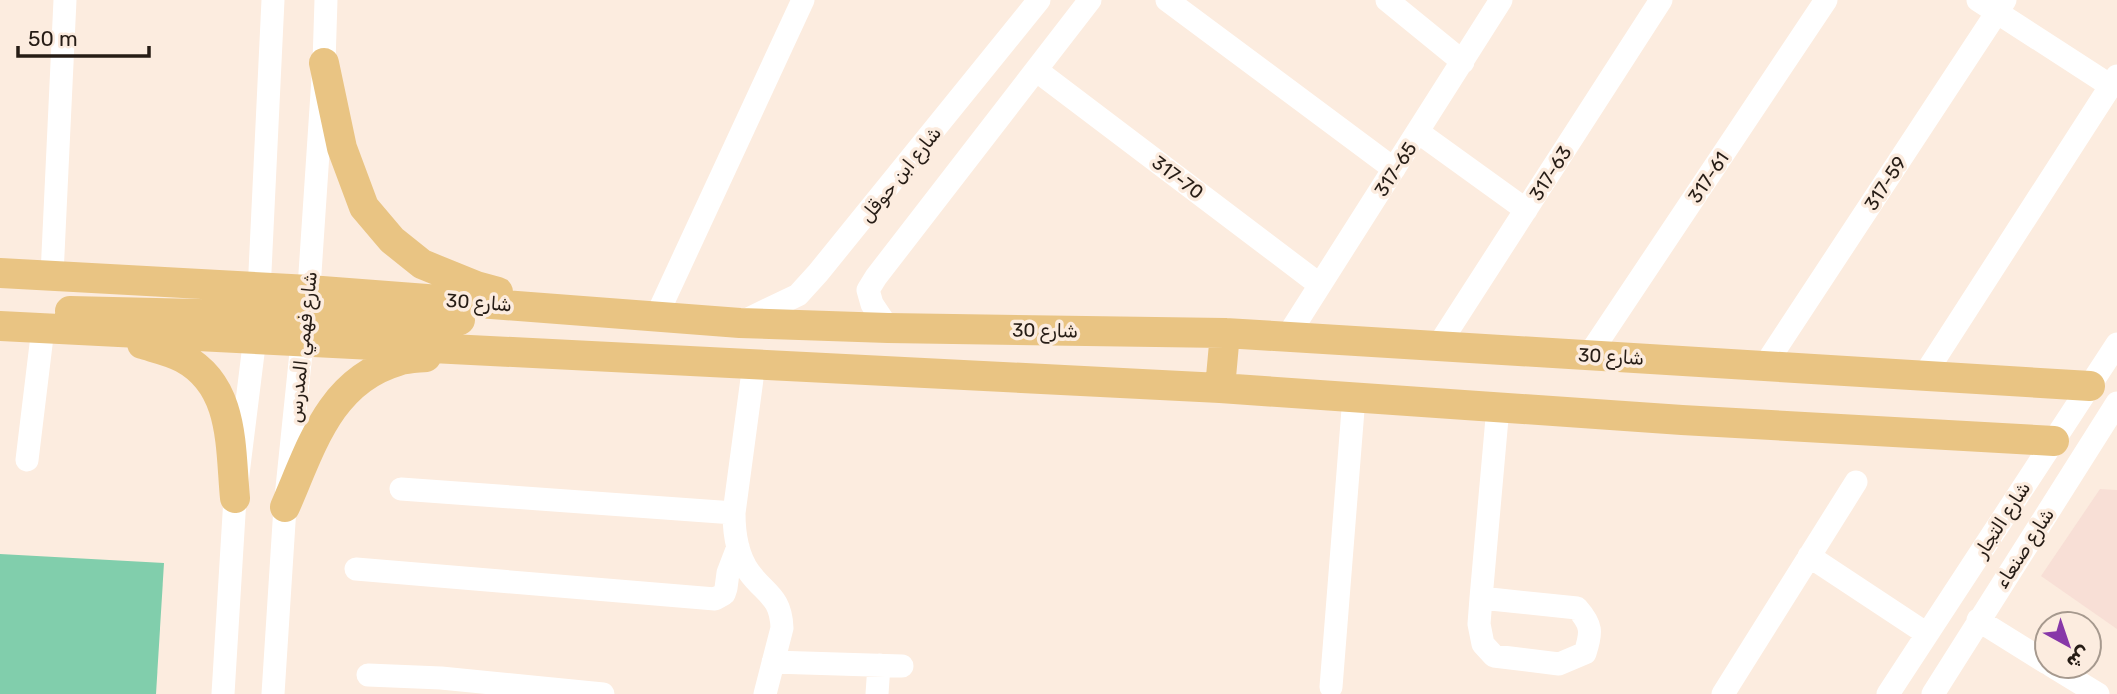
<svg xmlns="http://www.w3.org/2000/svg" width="2117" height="694" font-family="Rubik,Vazirmatn,sans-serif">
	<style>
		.education { fill: #f8dfd6 }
		.green { fill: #81ceac }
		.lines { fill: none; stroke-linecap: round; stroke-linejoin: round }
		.minor { stroke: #fff; stroke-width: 23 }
		.major { stroke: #e9c483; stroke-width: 30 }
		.labels { text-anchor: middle; stroke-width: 7; stroke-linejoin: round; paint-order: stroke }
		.street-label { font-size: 19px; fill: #261c15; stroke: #fcecdf }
	</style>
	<rect width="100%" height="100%" fill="#fcecdf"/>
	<path class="education" d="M2100,489l17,1v139l-76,-53z"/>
	<path class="green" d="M0,554l164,9 -8,131h-156z"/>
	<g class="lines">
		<path class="minor" d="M1167,0l227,169
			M1387,0l76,62
			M1978,0l133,86
			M1036,70l284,215
			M1418,132l108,78
			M52,275l13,-275
			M657,315l146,-315
			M744,321l54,-26 20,-22 221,-273
			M888,328l-16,-24 -4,-14 8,-13 214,-277
			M1287,337l214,-337
			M1438,346l223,-346
			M1589,355l237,-355
			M754,364l-20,149c0,21 3,42 15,59 16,22 32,24 33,56l-17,66
			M1765,365l240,-365
			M1925,374l192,-298
			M27,460l16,-132
			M401,489l333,24
			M1809,556l118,78
			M356,569l359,30 9,-5 2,-6 2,-15 10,-26
			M1481,598l96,10c15,17 15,24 8,45l-26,11 -65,-8 -11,-12 -4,-20 2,-26 17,-191
			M1978,620l69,43
			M773,662l129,4
			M2052,666l46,28
			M368,675l73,3 162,16
			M1331,687l23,-290
			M223,694l12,-196 23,-185 15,-313
			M273,694l12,-187 17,-164 5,-25 17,-255 2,-63
			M877,694l2,-29
			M1723,694l133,-212
			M1888,694l229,-350
			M1933,694l184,-291"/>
		<path class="major" d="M324,63l18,85 22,59 28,33 30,24 54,22 22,6
			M0,273l309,17 431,33 148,5 337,5 865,53
			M70,311l171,4 27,-3 26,-12
			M0,326l1220,62 462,32 372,21
			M256,339l28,-16 38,-6 138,3
			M142,344c13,4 28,7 41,14 52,28 47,89 52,140
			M1220,388l5,-55
			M285,507c26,-59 44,-126 113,-146 9,-3 19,-3 28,-4"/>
	</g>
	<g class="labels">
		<g class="street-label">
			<text transform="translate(1395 169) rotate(-57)" y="7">317-65</text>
			<text transform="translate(1550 173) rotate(-57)" y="7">317-63</text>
			<text transform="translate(900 174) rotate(-51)" y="7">شارع ابن حوقل</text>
			<text transform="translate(1178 177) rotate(37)" y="7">317-70</text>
			<text transform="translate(1708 177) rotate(-56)" y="7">317-61</text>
			<text transform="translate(1885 183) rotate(-57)" y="7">317-59</text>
			<text transform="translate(479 302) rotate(4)" y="7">شارع 30</text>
			<text transform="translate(1045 330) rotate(1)" y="7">شارع 30</text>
			<text transform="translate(302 347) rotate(-84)" y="7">شارع فهمي المدرس</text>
			<text transform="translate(1611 356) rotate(3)" y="7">شارع 30</text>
			<text transform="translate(2002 519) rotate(-57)" y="7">شارع التجار</text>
			<text transform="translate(2024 548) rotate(-57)" y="7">شارع صنعاء</text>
		</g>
	</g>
	<g transform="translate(2068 645) rotate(140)"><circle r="33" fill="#fcecdf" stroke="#a6998e" stroke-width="2"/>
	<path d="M0-5L12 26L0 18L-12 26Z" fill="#8738a8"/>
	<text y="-10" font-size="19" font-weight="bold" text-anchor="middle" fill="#261c15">ش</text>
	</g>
	<path d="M18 46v10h131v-10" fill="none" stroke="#261c15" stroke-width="3.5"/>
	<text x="28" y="46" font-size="21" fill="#261c15" stroke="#fcecdf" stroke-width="5" paint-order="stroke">50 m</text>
</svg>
